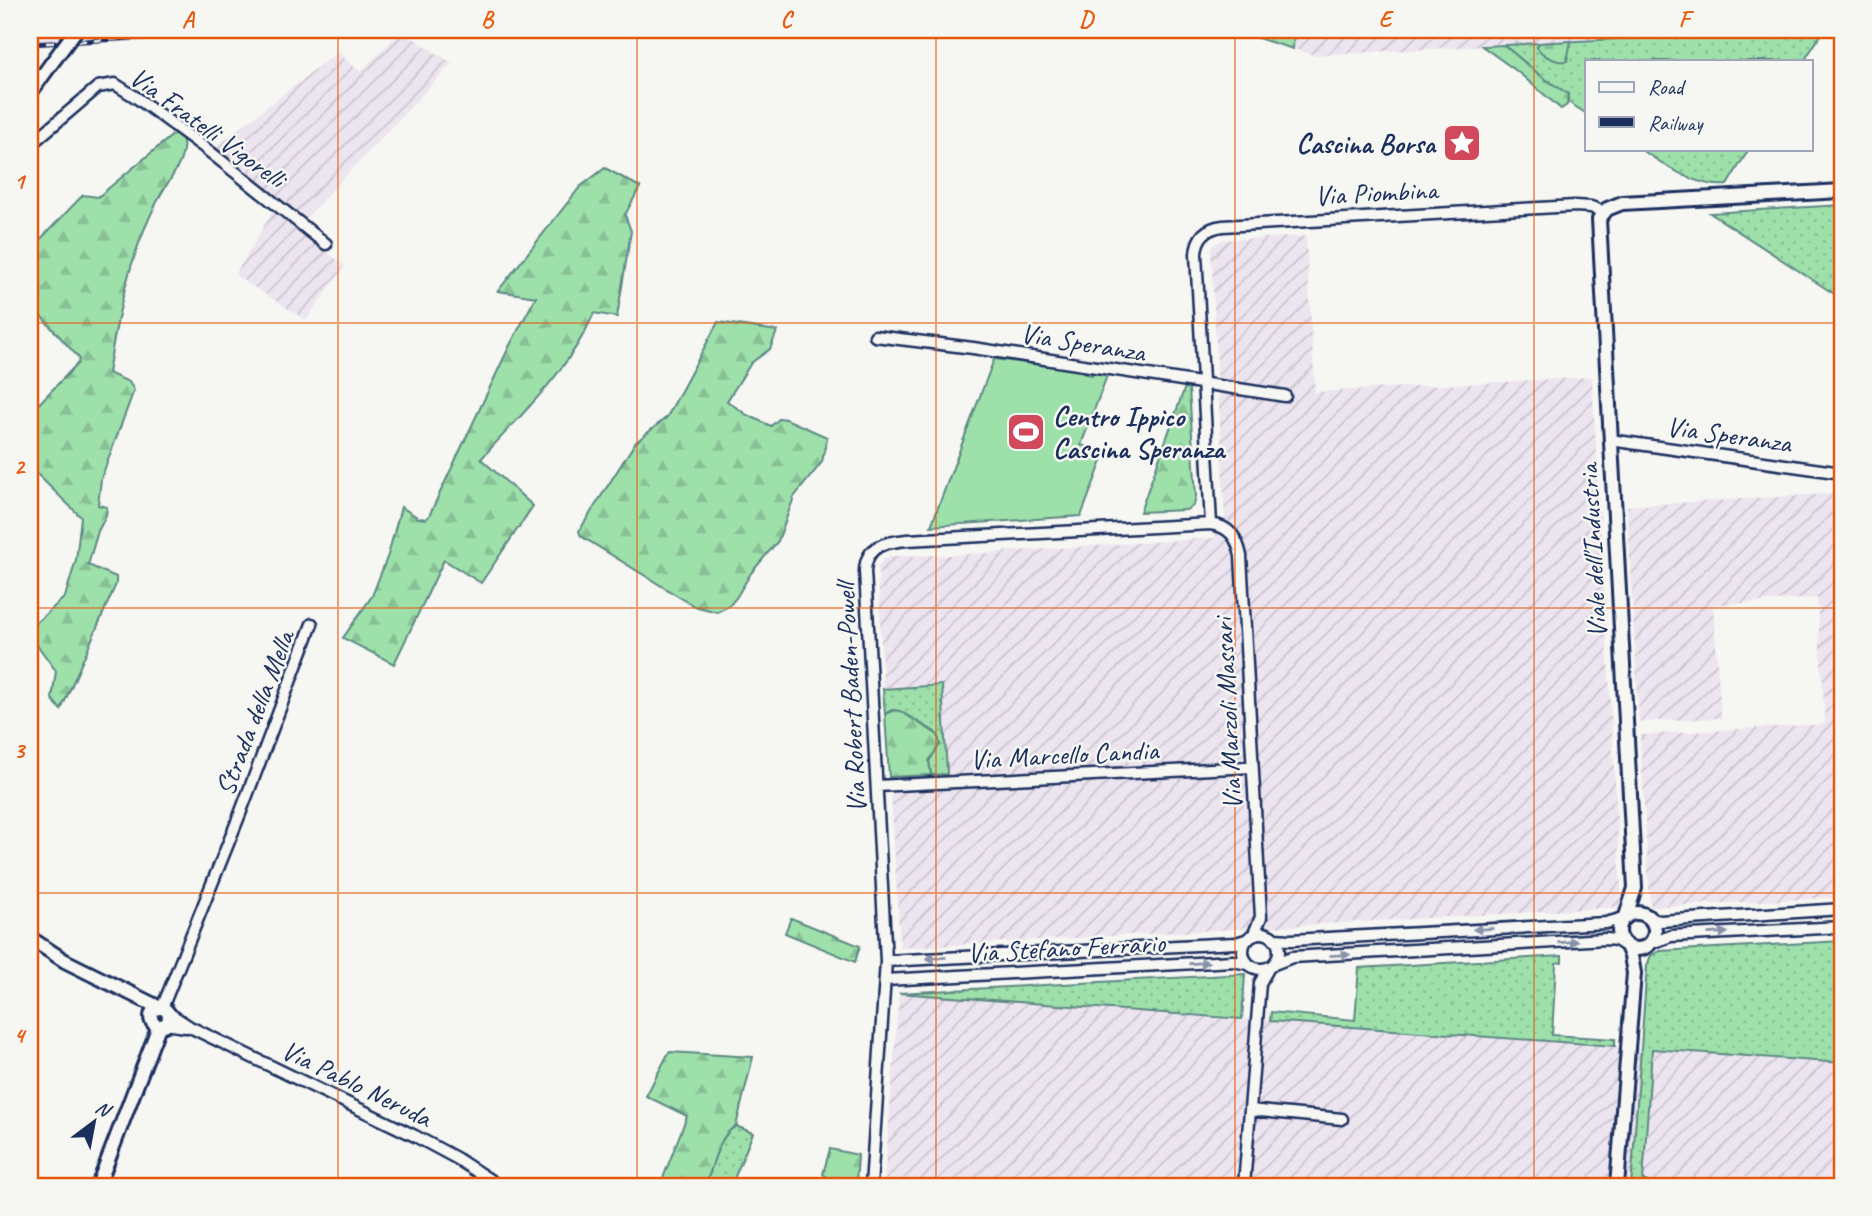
<svg xmlns="http://www.w3.org/2000/svg" width="1872" height="1216" font-family="Caveat,sans-serif">
	<style>
		.built { fill: #ece4ef }
		.industrial { fill: url(#industrial-furrows) }
		.grass { fill: url(#grass-dots); stroke: #5c8884; stroke-width: 2 }
		.forest { fill: url(#forest-firs); stroke: #5c8884; stroke-width: 2 }
		.garden { fill: #9ee0aa; stroke: #5c8884; stroke-width: 2 }
		.lines { fill: none; stroke-linecap: round; stroke-linejoin: round }
		.minor-casing { stroke: #1b2f5e; stroke-width: 15 }
		.tertiary-casing { stroke: #1b2f5e; stroke-width: 18 }
		.minor { stroke: #f6f6f2; stroke-width: 10 }
		.tertiary { stroke: #f6f6f2; stroke-width: 12 }
		.rail-casing { stroke: #1b2f5e; stroke-width: 5 }
		.rail { stroke: #f6f6f2; stroke-width: 2.5; stroke-dasharray: 8; stroke-linecap: butt }
		.tertiary-bridge-casing { stroke: #1b2f5e; stroke-width: 18; stroke-linecap: butt }
		.tertiary-bridge { stroke: #f6f6f2; stroke-width: 12 }
		.oneway { fill: #8892a8 }
		.grid { fill: none; stroke: #e8590c; stroke-width: 2; stroke-opacity: 0.55 }
		.labels { text-anchor: middle; stroke-width: 5; stroke-linejoin: round; paint-order: stroke }
		.street-label { font-size: 28px; fill: #1b2f5e; stroke: #f6f6f2 }
		.poi-label { font-size: 28px; font-weight: bold; fill: #1b2f5e; stroke: #f6f6f2; text-anchor: end }
		.neatline { fill: none; stroke: #e8590c; stroke-width: 2.5 }
		.grid-label { font-size: 23px; text-anchor: middle; font-weight: bold; fill: #e8590c }
	</style>
	<defs>
		<pattern id="industrial-furrows" width="10" height="10" patternUnits="userSpaceOnUse" patternTransform="scale(1.75)"><rect width="10" height="10" fill="#ece4ef"/><path d="M-1 1l2-2M0 10L10 0M9 11l2-2" fill="none" stroke="#cac4cf"/></pattern>
		<pattern id="grass-dots" width="8" height="8" patternUnits="userSpaceOnUse" patternTransform="scale(1.75)"><rect width="8" height="8" fill="#9ee0aa"/><path d="M2 2h.1M6 6h.1" fill="none" stroke="#88c095" stroke-width="1.8" stroke-linecap="round"/></pattern>
		<pattern id="forest-firs" width="22" height="20" patternUnits="userSpaceOnUse" patternTransform="scale(1.75)"><rect width="22" height="20" fill="#9ee0aa"/><path d="M5 1l3.5 6h-7zM16 11l3.5 6h-7z" fill="#88c095"/></pattern>
	</defs>
	<rect width="100%" height="100%" fill="#f6f6f2"/>
	<filter id="ink" filterUnits="userSpaceOnUse"><feTurbulence type="fractalNoise" baseFrequency=".0143" numOctaves="2"/><feDisplacementMap in="SourceGraphic" scale="14" xChannelSelector="R" yChannelSelector="G"/><feConvolveMatrix kernelMatrix="1 2 1 2 8 2 1 2 1" color-interpolation-filters="sRGB"/></filter>
	<g filter="url(#ink)">
		<path class="built" d="M116,30h233l-319,17v-12z"/>
		<path class="industrial" d="M1232,30h557l-475,25z
			M402,31l50,32 -148,157 -90,-72 124,-96 22,20z
			M273,211l72,55 -39,54 -71,-45z
			M1306,236l9,156 277,-15 30,530 -722,41 -9,-156 57,-3 -6,-103 -59,3 -5,-123 6,-7 9,-3 60,-1 261,-17 11,-19 -14,-269 2,-5 11,-5z
			M1842,493v404l-190,10 -2,-3 -10,-169 185,-11 -8,-126 -104,7 8,113 -82,4 -12,-216z
			M899,993l943,70v123h-958z"/>
		<path class="grass" d="M1232,30h35l27,5 -1,14z
			M1788,30h36l-20,31h-217v53l-19,-12v-8l-26,-17 -38,-32z
			M1640,149h109l-22,36c-31,3 -62,-20 -87,-36z
			M1842,205v94l-132,-86z
			M942,685l5,89 -16,1 -2,-14 11,-17 -5,-12c-5,-3 -35,-21 -38,-21 -6,-2 -7,0 -12,3l-2,-25z
			M1842,941v122l-190,-14 -9,131 5,2v4h-17l16,-220 4,-11 9,-4z
			M1562,956v6l-6,1 -4,72 63,4v7l-345,-25 1,-9 84,8 4,-52z
			M1245,974l-3,45 -343,-26z
			M736,1126l17,7 -22,53h-26c7,-18 12,-50 31,-60z"/>
		<path class="forest" d="M1571,41l-4,20c-10,2 -25,-5 -30,-14l2,-4z
			M1504,45l38,32 26,17 -1,11 -6,4 -43,-37 -36,-26z
			M175,133l7,4c7,21 -13,42 -22,59 -30,56 -42,116 -52,177l21,9 5,8 -33,89 -3,26 9,2 -1,9 -8,15 -10,34 28,12v7l-55,126 -9,-11 4,-28 -26,-36v-7l35,-31 11,-37 5,-43 -51,-50v-54l48,-50 1,-5 -49,-54v-54l53,-55 15,2z
			M605,168l35,19 -15,28 6,16 -14,86 -23,-4c-25,58 -72,100 -113,146l52,47 -52,77 -37,-23 -50,104 -51,-26 29,-42 16,-41 13,-48 18,11 7,1 3,-3 81,-171 26,-48 -38,-6 82,-104z
			M718,322l59,9 -7,18 -19,14 -24,38 20,14 24,11 9,-8 6,1 41,18 -5,25 -28,35 -16,44 -27,32 -15,25 -7,8 -12,6 -23,-6 -113,-70 -2,-5 56,-88 32,-26z
			M1185,387l4,2 7,107 -2,9 -8,5 -46,2z
			M894,710l6,1 38,24 2,9 -11,17 2,14 -42,2 -4,-63z
			M791,918l69,28 -5,16 -70,-29z
			M669,1052l84,5 -17,69c-19,10 -23,42 -31,60h-45l27,-70 -41,-20z
			M830,1149l28,6 -2,29 -28,-6 -5,-4z"/>
		<path class="garden" d="M994,359l89,11 3,4 6,1 5,-4 11,2 -27,72 24,8 -24,63 -150,10z"/>
		<g class="lines">
			<defs>
				<path id="minor" d="M30,145l68,-58 17,-3 22,14 68,50 121,96
					M875,336l98,12 312,48
					M1610,440l232,33
					M1211,524l-15,-270c1,-17 10,-26 27,-28l352,-20 16,1 13,5
					M877,786l375,-19
					M1650,919l10,2 182,-12
					M1243 951a18 18 0 1 1 36 0a18 18 0 1 1-36 0Z
					M1274,939l17,1 315,-17 18,-5
					M1651,943l20,-7 171,-9
					M886,961l350,-18 13,-4
					M1274,964l18,-7 314,-18 10,1 8,5
					M886,980l347,-19 15,3
					M162,1008l78,-194 72,-190
					M167,1012l23,15 225,109 41,22 43,28
					M165,1024l21,3
					M1250,1110l92,9
					M30,1183l8,3
					M871,1186l15,-225 -21,-390c1,-26 21,-29 42,-31l304,-16c19,3 26,13 30,32l20,361 -8,19
					M1244,1186l16,-203 9,-16"/>
				<path id="tertiary" d="M30,93l21,-29
					M1619 931a18 18 0 1 1 36 0a18 18 0 1 1-36 0Z
					M1626,916l9,-28 -36,-669 8,-10 15,-6 220,-12
					M30,938l35,23 95,47
					M151 1017a9 9 0 1 1 18 0a9 9 0 1 1-18 0Z
					M98,1186l61,-160
					M1617,1186l17,-213 -3,-17 -4,-10"/>
			</defs>
			<use href="#minor" class="minor-casing"/>
			<use href="#tertiary" class="tertiary-casing"/>
			<use href="#minor" class="minor"/>
			<use href="#tertiary" class="tertiary"/>
			<defs>
				<path id="rail" d="M30,44l249,-14"/>
			</defs>
			<use href="#rail" class="rail-casing"/>
			<use href="#rail" class="rail"/>
			<defs>
				<path id="tertiary-bridge" d="M51,64l25,-34"/>
			</defs>
			<use href="#tertiary-bridge" class="tertiary-bridge-casing"/>
			<use href="#tertiary-bridge" class="tertiary-bridge"/>
		</g>
		<defs><path id="oneway-solid" d="M-6-.8H1V-3.2L6.5 0L1 3.2V.8H-6Z" transform="scale(1.75)"/></defs>
		<g class="oneway">
			<use href="#oneway-solid" transform="translate(1483 929) rotate(177)"/>
			<use href="#oneway-solid" transform="translate(1718 933) rotate(-3)"/>
			<use href="#oneway-solid" transform="translate(1568 942) rotate(-4)"/>
			<use href="#oneway-solid" transform="translate(1340 955) rotate(-3)"/>
			<use href="#oneway-solid" transform="translate(936 958) rotate(177)"/>
			<use href="#oneway-solid" transform="translate(1199 963) rotate(-4)"/>
		</g>
	</g>
	<path class="grid" d="M338,30v1156M637,30v1156M936,30v1156M1235,30v1156M1534,30v1156M30,323h1812M30,608h1812M30,893h1812"/>
	<defs>
		<symbol id="sight-square" viewBox="-11 -11 22 22"><rect x="-9" y="-9" width="18" height="18" rx="4" fill="#d1495b" stroke="#f6f6f2"/><path d="M0-6L1.8-2.2L6-1.7L2.9 1.2L3.7 5.4L0 3.3L-3.7 5.4L-2.9 1.2L-6-1.7L-1.8-2.2Z" fill="#fff"/></symbol>
		<symbol id="stadium-square" viewBox="-11 -11 22 22"><rect x="-9" y="-9" width="18" height="18" rx="4" fill="#d1495b" stroke="#f6f6f2"/><path d="M0-5a6.5 5 0 1 0 0 10a6.5 5 0 1 0 0-10ZM-3.5-1.8h7v3.6h-7Z" fill="#fff"/></symbol>
	</defs>
	<g fill-rule="evenodd">
		<use href="#sight-square" x="1440" y="121" width="44" height="44"/>
		<use href="#stadium-square" x="1004" y="410" width="44" height="44"/>
	</g>
	<g class="labels">
		<g class="street-label">
			<text transform="translate(208 127) rotate(36)" y="10">Via Fratelli Vigorelli</text>
			<text transform="translate(1376 192) rotate(-3)" y="10">Via Piombina</text>
			<text transform="translate(1083 342) rotate(9)" y="10">Via Speranza</text>
			<text transform="translate(1729 434) rotate(8)" y="10">Via Speranza</text>
			<text transform="translate(1592 551) rotate(-93)" y="10">Viale dell'Industria</text>
			<text transform="translate(850 698) rotate(-93)" y="10">Via Robert Baden-Powell</text>
			<text transform="translate(254 713) rotate(-69)" y="10">Strada della Mella</text>
			<text transform="translate(1227 714) rotate(-93)" y="10">Via Marzoli Massari</text>
			<text transform="translate(1064 754) rotate(-3)" y="10">Via Marcello Candia</text>
			<text transform="translate(1066 947) rotate(-3)" y="10">Via Stefano Ferrario</text>
			<text transform="translate(357 1083) rotate(26)" y="10">Via Pablo Neruda</text>
		</g>
		<g class="poi-label">
			<text x="1435" y="153">Cascina Borsa</text>
			<text x="1053" y="426" text-anchor="start">Centro Ippico<tspan x="1053" dy="32">Cascina Speranza</tspan></text>
		</g>
	</g>
	<rect width="1872" height="1216" fill="none" stroke="#f6f6f2" stroke-width="77"/>
	<rect x="1585" y="60" width="228" height="91" fill="#f6f6f2" stroke="#9ea6b7" stroke-width="2"/>
	<rect x="1599" y="82" width="35" height="10" fill="#f6f6f2" stroke="#9ea6b7" stroke-width="2"/>
	<text x="1648" y="94" font-size="21" fill="#1b2f5e">Road</text>
	<rect x="1599" y="117" width="35" height="10" fill="#1b2f5e" stroke="#9ea6b7" stroke-width="2"/>
	<text x="1648" y="130" font-size="21" fill="#1b2f5e">Railway</text>
	<g transform="translate(94 1122) rotate(32)" stroke="#f6f6f2" stroke-width="5" paint-order="stroke">
	<path d="M0-5L12 26L0 18L-12 26Z" fill="#1b2f5e"/>
	<text y="-10" font-size="19" font-weight="bold" text-anchor="middle" fill="#1b2f5e">N</text>
	</g>
	<rect x="38" y="38" width="1796" height="1140" class="neatline"/>
	<g class="grid-label">
		<text x="188" y="27">A</text>
		<text x="487" y="27">B</text>
		<text x="786" y="27">C</text>
		<text x="1086" y="27">D</text>
		<text x="1385" y="27">E</text>
		<text x="1684" y="27">F</text>
		<text x="19" y="189">1</text>
		<text x="19" y="474">2</text>
		<text x="19" y="758">3</text>
		<text x="19" y="1043">4</text>
	</g>
</svg>
